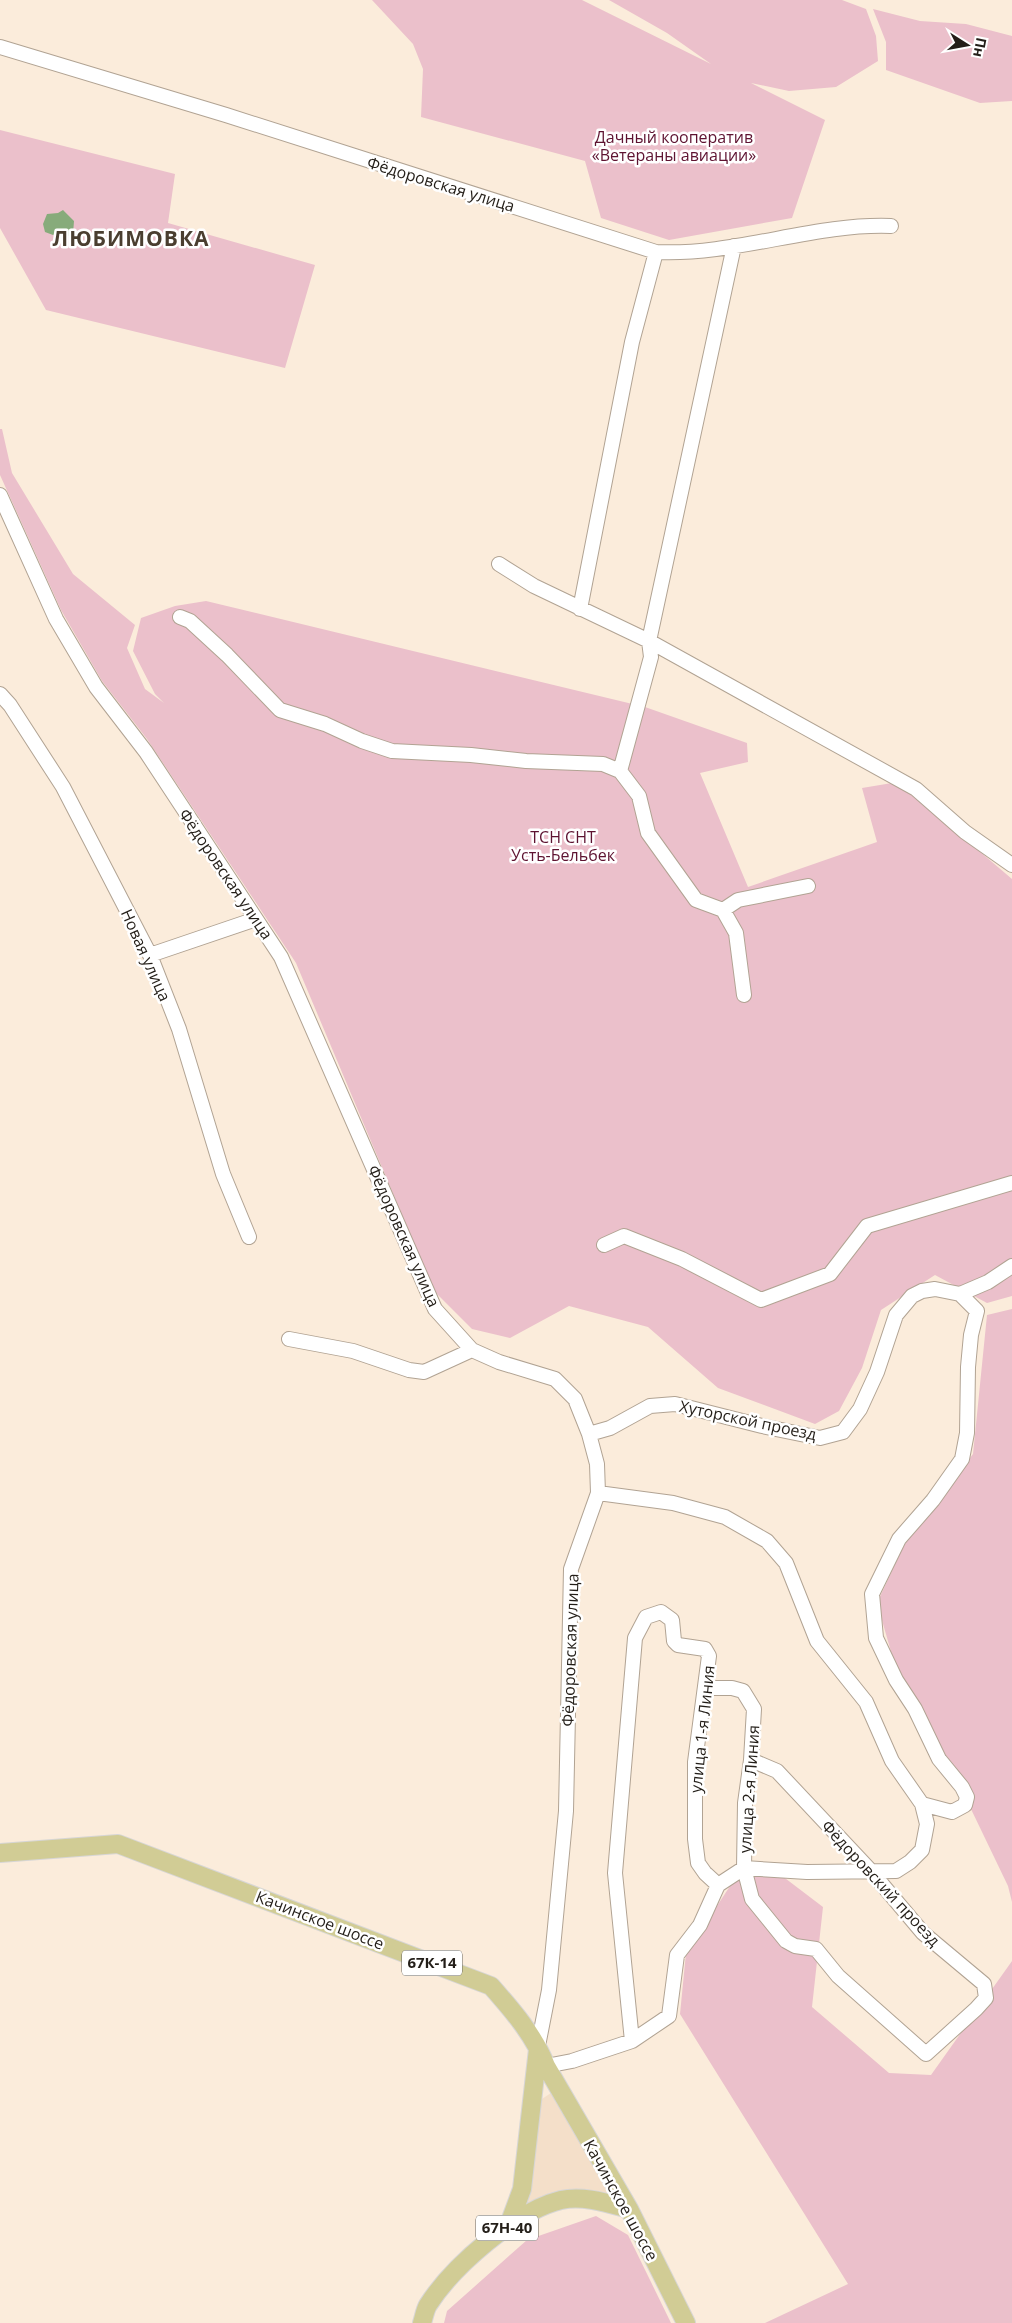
<svg xmlns="http://www.w3.org/2000/svg" width="1012" height="2323" font-family="'Open Sans',sans-serif">
	<style>
		.built { fill: #f4dfc9 }
		.green { fill: #ebc0cb }
		.water { fill: #87ab7b }
		.lines { fill: none; stroke-linecap: round; stroke-linejoin: round }
		.minor-casing { stroke: #b1a393; stroke-width: 16 }
		.major-casing { stroke: #d7d6d5; stroke-width: 20 }
		.minor { stroke: #fff; stroke-width: 14 }
		.major { stroke: #d1cc95; stroke-width: 18 }
		.labels { text-anchor: middle; stroke-width: 5; stroke-linejoin: round; paint-order: stroke }
		.shield { fill: #fff; stroke: #65625d; stroke-width: 1 }
		.shield-label { font-size: 15px; font-weight: bold; fill: #231e18 }
		.park-label { font-size: 16px; fill: #5e1331; stroke: #fff }
		.street-label { font-size: 16px; fill: #231e18; stroke: #fff }
		.district-label { font-size: 21px; font-weight: bold; letter-spacing: 1px; fill: #4a3e30; stroke: #fff }
	</style>
	<rect width="100%" height="100%" fill="#fbecdb"/>
	<path class="built" d="M551,2093l62,105 -91,13 20,-112z"/>
	<path class="green" d="M372,0h210l129,64 -44,-31 -58,-33h233l24,9 10,27 2,25 -42,26 -47,4 -38,-8 74,37 -33,98 -123,22 -68,-22 -16,-57 -164,-44 2,-48 -10,-25z
		M873,9l47,12 46,3 46,12v65l-32,2 -94,-33v-28z
		M0,130l175,44 -7,49 147,42 -30,103 -239,-58 -46,-82z
		M0,429h2l10,44 61,101 62,51 -8,23 18,41 19,14 -9,-9 -22,-43 8,-33 34,-12 31,-5 439,106 102,36 1,19 -48,11 48,114 129,-45 -15,-54 36,-6 114,97v417l-25,7 -52,-28 -54,35 -19,58 -23,43 -24,13 -97,-36 -70,-61 -79,-21 -59,32 -38,-9 -38,-38 -138,-328 -149,-224 -45,-58 -41,-71 -61,-135z
		M1012,1309v593l-4,-16 -63,-131 -51,-93 -17,-59 27,-58 69,-91 14,-139z
		M773,1869l50,38 -11,100 77,66 42,2 81,-114v362h-247l83,-39 -168,-270 6,-61 50,-76z
		M596,2216l32,19 43,88h-227l3,-12 80,-71z"/>
	<path class="water" d="M63,210l11,11 -1,13 -10,4 -5,-5 -5,2 -8,-3 -2,-8 4,-10 11,-1z"/>
	<g class="lines">
		<defs>
			<path id="minor" d="M0,47l226,68 430,137c78,4 158,-29 235,-26
				M0,495l56,124 40,68 50,65 135,205 154,352 37,41 27,12 56,17 20,20 14,35 8,30 1,29 -27,76 -5,242 -17,179 -11,56
				M499,564l35,22 115,55 267,148 49,43 47,33
				M580,609l52,-267 24,-90
				M180,617l10,4 37,34 53,55 45,14 37,17 30,10 79,4 55,6 77,3 17,7 19,25 9,37 48,67 27,10 13,23 8,62
				M0,694l10,11 53,82 87,168 29,74 44,145 26,63
				M620,771l31,-114 -2,-16 85,-395
				M723,910l15,-10 70,-14
				M150,955l106,-36
				M604,1245l20,-9 58,23 79,41 69,-26 37,-48 145,-43
				M289,1339l64,12 56,19 15,2 48,-22
				M589,1434l21,-6 40,-22 25,-2 87,22 58,12 23,-6 17,-23 17,-37 19,-57 16,-19 10,-5 13,-2 25,5 28,-12 24,-16
				M705,1688h27l11,3 11,18 -3,51 -6,43 -1,65 8,31 34,42 9,5 21,3 22,27 88,78 50,-45 10,-11 -2,-14 -61,-51 -53,-63 -93,-99 -26,-11
				M922,1804l30,8 13,-7 2,-8 -5,-10 -23,-28 -24,-50 -19,-29 -20,-42 -4,-44 27,-55 34,-39 29,-41 5,-26 1,-66 3,-32 6,-24 -17,-17
				M632,2041l-17,-168 20,-235 11,-21 15,-5 11,8 2,21 4,4 27,4 4,7 -14,106v77l3,24 7,10 13,12
				M546,2066l26,-5 60,-20 37,-25 8,-61 23,-30 18,-40 26,-17 63,4 89,-1 14,-9 12,-12 5,-26 -5,-20 -30,-43 -26,-59 -49,-61 -31,-78 -19,-22 -42,-24 -52,-14 -75,-10"/>
			<path id="major" d="M0,1853l118,-9 373,142c22,25 43,49 55,80l83,143 57,114
				M508,2227l14,-38 16,-140
				M422,2323c2,-6 3,-13 6,-18 25,-39 88,-94 133,-105 22,-5 46,3 68,9"/>
		</defs>
		<use href="#minor" class="minor-casing"/>
		<use href="#major" class="major-casing"/>
		<use href="#minor" class="minor"/>
		<use href="#major" class="major"/>
	</g>
	<g class="labels">
		<g class="shield">
			<rect x="402" y="1950.5" width="60" height="25" rx="4"/>
			<rect x="476" y="2215.5" width="62" height="25" rx="4"/>
		</g>
		<g class="shield-label">
			<text x="432" y="1968">67К-14</text>
			<text x="507" y="2233">67H-40</text>
		</g>
		<g class="park-label">
			<text x="674" y="143">Дачный кооператив<tspan x="674" dy="18">«Ветераны авиации»</tspan></text>
			<text x="563" y="843">ТСН СНТ<tspan x="563" dy="18">Усть-Бельбек</tspan></text>
		</g>
		<g class="street-label">
			<text transform="translate(441 184) rotate(17)" y="6">Фёдоровская улица</text>
			<text transform="translate(226 874) rotate(56)" y="6">Фёдоровская улица</text>
			<text transform="translate(146 955) rotate(66)" y="6">Новая улица</text>
			<text transform="translate(404 1236) rotate(66)" y="6">Фёдоровская улица</text>
			<text transform="translate(748 1420) rotate(12)" y="6">Хуторской проезд</text>
			<text transform="translate(570 1650) rotate(-88)" y="6">Фёдоровская улица</text>
			<text transform="translate(702 1729) rotate(-84)" y="6">улица 1-я Линия</text>
			<text transform="translate(749 1789) rotate(-86)" y="6">улица 2-я Линия</text>
			<text transform="translate(881 1883) rotate(47)" y="6">Фёдоровский проезд</text>
			<text transform="translate(320 1920) rotate(21)" y="6">Качинское шоссе</text>
			<text transform="translate(621 2200) rotate(61)" y="6">Качинское шоссе</text>
		</g>
		<g class="district-label">
			<text x="131" y="246">ЛЮБИМОВКА</text>
		</g>
	</g>
	<g transform="translate(967 45) rotate(101)" stroke="#ffffff" stroke-width="4" paint-order="stroke">
	<path d="M0-4L9 19L0 12L-9 19Z" fill="#231e18"/>
	<text y="-8" font-size="14" font-weight="bold" text-anchor="middle" fill="#231e18">Пн</text>
	</g>
</svg>
